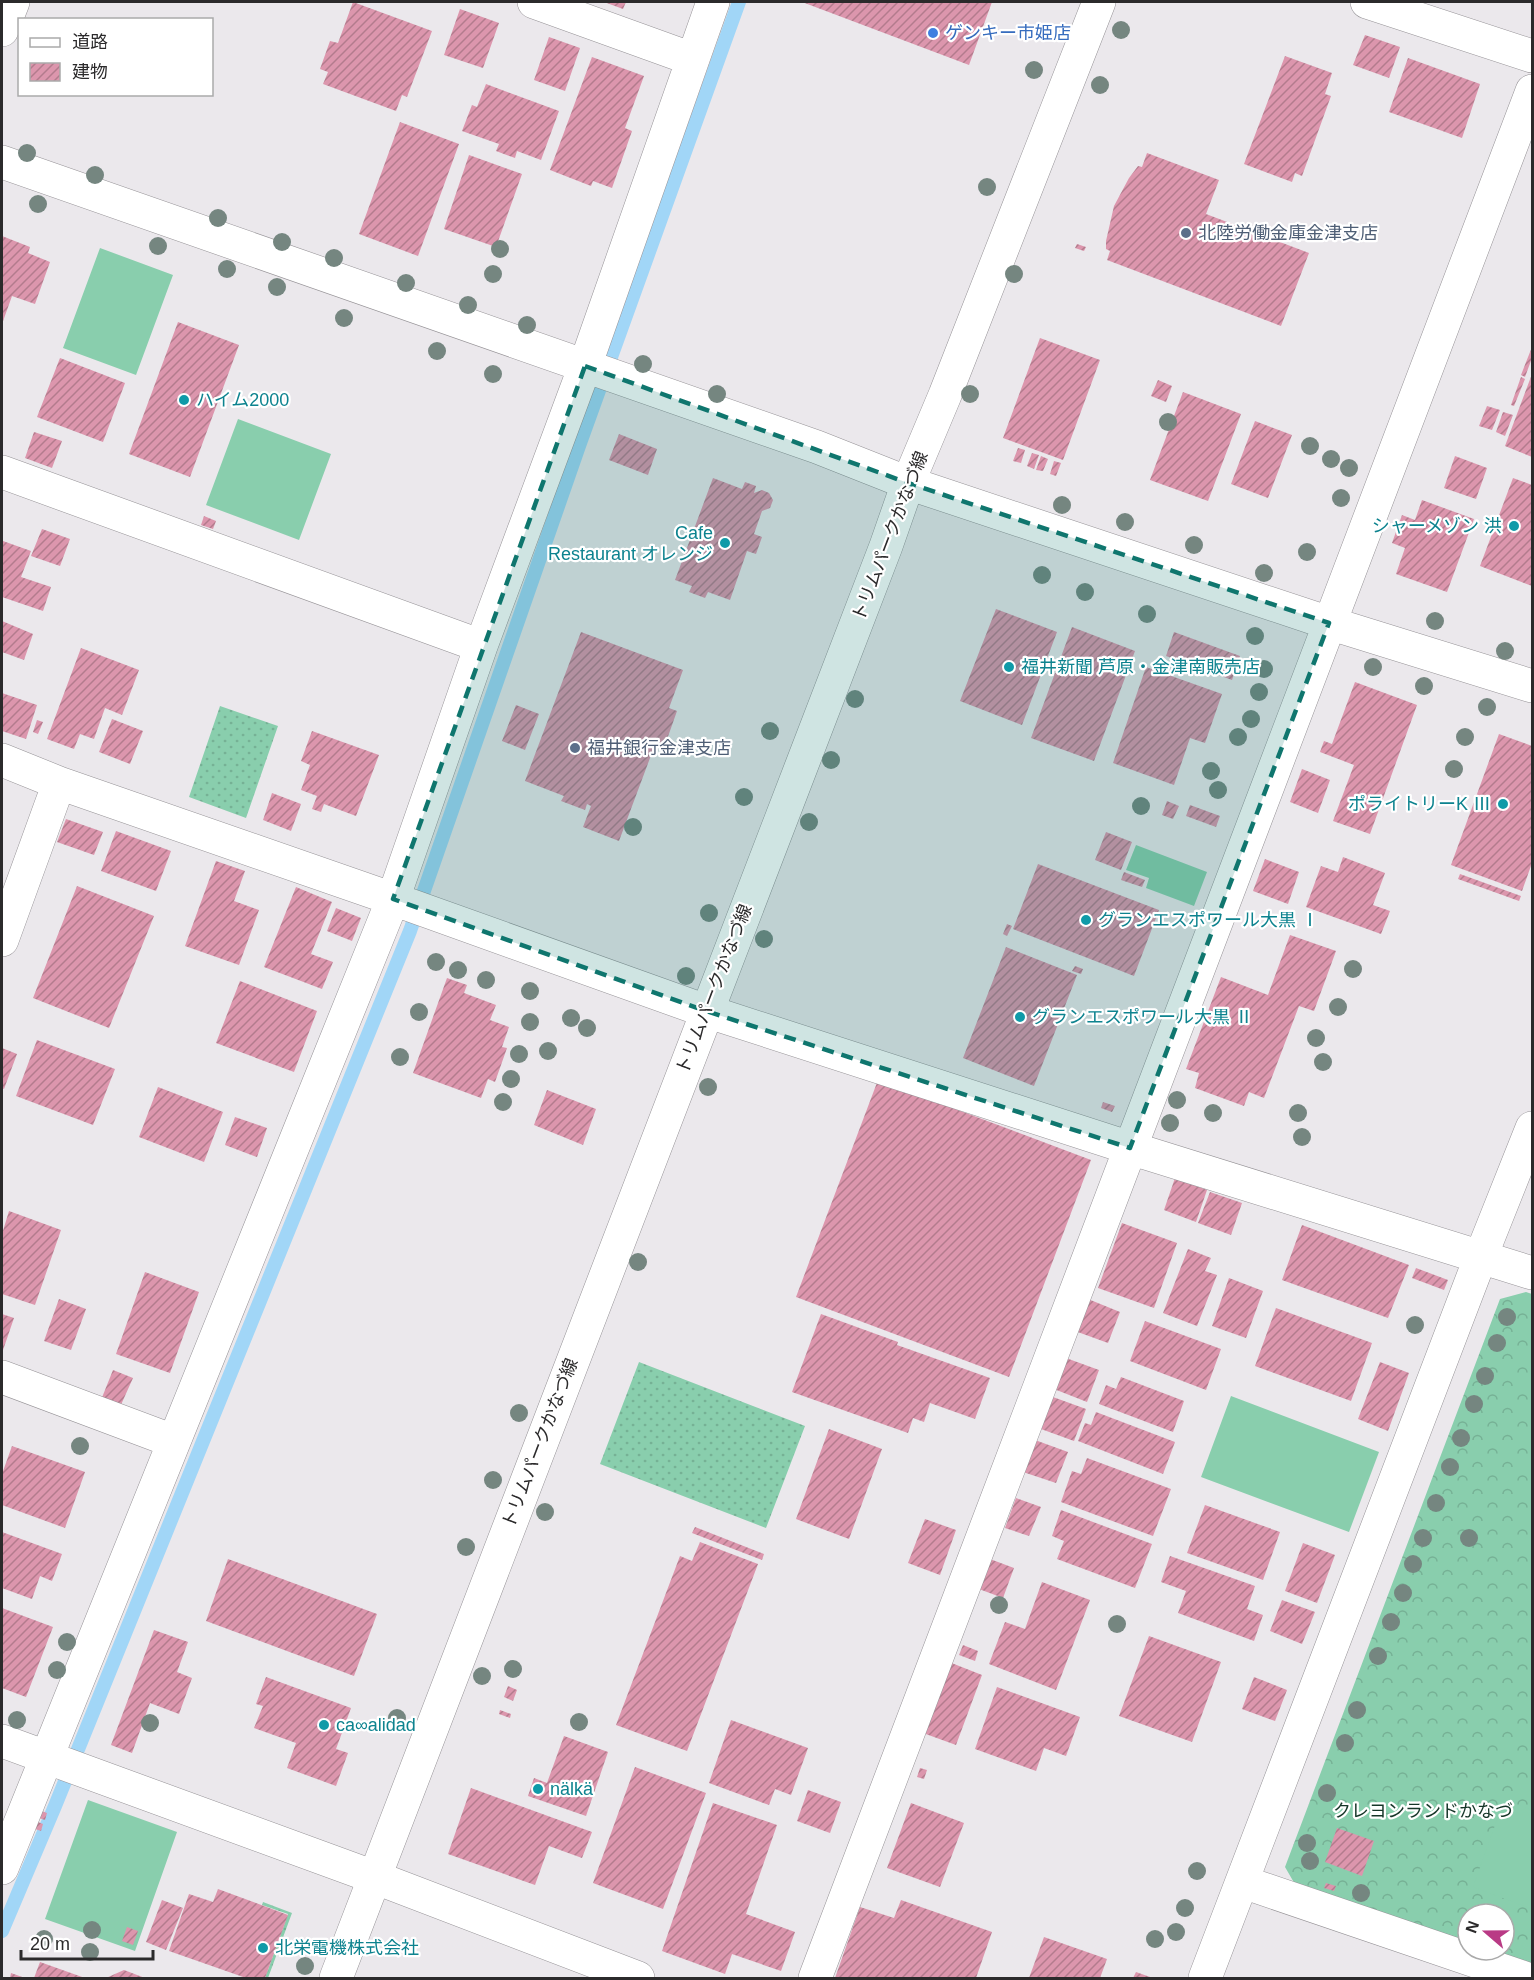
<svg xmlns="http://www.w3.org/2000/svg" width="1534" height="1980" font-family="Arial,'Noto Sans JP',sans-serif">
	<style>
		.grass { fill: url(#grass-dots) }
		.forest { fill: url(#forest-crowns) }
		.garden { fill: #89cead }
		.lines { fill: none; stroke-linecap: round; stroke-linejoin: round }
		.stream { stroke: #a1d6f7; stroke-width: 14 }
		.building { fill: url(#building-hatch) }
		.street-casing { stroke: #969397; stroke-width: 34 }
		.secondary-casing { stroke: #969397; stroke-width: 34 }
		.street { stroke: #fff; stroke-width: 33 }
		.secondary { stroke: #fff; stroke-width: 33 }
		.tree { fill: #758680 }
		.marked { fill: #0f766e; fill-opacity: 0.2; stroke: #0f766e; stroke-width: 4.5; stroke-dasharray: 12 8; stroke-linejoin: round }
		.shop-dot { fill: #3f7fe0; stroke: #fff; stroke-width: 2 }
		.service-dot { fill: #5c6f8a; stroke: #fff; stroke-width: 2 }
		.culture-dot { fill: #0f9aa8; stroke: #fff; stroke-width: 2 }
		.labels { text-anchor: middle; stroke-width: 4.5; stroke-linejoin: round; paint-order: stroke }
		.shop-label { font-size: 18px; fill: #366cbe; stroke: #fff; text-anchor: start }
		.service-label { font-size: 18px; fill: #4e5e75; stroke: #fff; text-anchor: start }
		.culture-label { font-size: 18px; fill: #0d838f; stroke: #fff; text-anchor: start }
		.street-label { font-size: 18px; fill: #2b2a2b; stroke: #fff }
		.park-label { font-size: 18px; fill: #153628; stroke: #fff }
	</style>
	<defs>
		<pattern id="grass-dots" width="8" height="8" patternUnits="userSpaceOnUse" patternTransform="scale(1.5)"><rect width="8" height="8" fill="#89cead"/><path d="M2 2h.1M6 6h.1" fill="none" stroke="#76b195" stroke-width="1.8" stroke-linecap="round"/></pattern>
		<pattern id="forest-crowns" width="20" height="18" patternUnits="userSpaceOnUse" patternTransform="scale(1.5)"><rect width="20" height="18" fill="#89cead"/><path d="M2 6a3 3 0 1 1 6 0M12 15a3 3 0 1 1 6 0" fill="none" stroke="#76b195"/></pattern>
		<pattern id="building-hatch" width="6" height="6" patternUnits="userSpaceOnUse" patternTransform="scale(1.5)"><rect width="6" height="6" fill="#dc96ad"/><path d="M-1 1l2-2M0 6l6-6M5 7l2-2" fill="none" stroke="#b37b8d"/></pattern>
	</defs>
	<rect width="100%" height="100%" fill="#ebe8ec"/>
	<path class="grass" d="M220,706l58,20 -32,92 -57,-21z
		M639,1362l166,64 -39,102 -166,-64z
		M263,1902l29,11 -24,65h-3l23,-64 -26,-9z"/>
	<path class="forest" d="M1526,1292l6,2v671l-44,-15h16v-36h-36v29l-172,-57 -11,-19 215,-568z"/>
	<path class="garden" d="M100,248l73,27 -37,100 -73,-27z
		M238,419l93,35 -32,86 -93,-35z
		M1136,845l71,27 -13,34 -48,-18 3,-10 -23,-8z
		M1231,1396l148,56 -30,80 -148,-55z
		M88,1800l89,32 -42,119 -90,-32z
		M1504,1800l28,10v99l-59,-22z"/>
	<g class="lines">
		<path class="stream" d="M2,1931l53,-125 355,-875 169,-485 160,-444"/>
	</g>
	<path class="building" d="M353,2l79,29 -25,66 -5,-2 -6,16 -73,-27 5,-12 -8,-3 10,-28 8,2z
		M604,2h22l-3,7z
		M802,2h190l-23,63z
		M460,9l39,14 -16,45 -39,-13z
		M1365,35l35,12 -11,31 -36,-13z
		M549,37l31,11 -15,43 -31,-11z
		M1285,56l47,17 -7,21 6,2 -29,80 -7,-3 -3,9 -48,-18z
		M592,57l52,19 -19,52 7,3 -20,57 -19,-7 -2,5 -41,-16z
		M1408,58l72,26 -18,54 -73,-26z
		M486,84l73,27 -18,49 -24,-9 -2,7 -19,-7 3,-7 -37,-13 10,-26 5,2z
		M400,122l59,22 -41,112 -59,-22z
		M1147,153l72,27 -13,34 103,39 -28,73 -174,-66 3,-9 -4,-2v-8l8,-35 15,-28 9,-12 4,1z
		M469,155l53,19 -26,73 -52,-18z
		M2,236l28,11 -2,6 22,9 -15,42 -23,-8 -10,28z
		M1077,244l9,3 -2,4 -9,-3z
		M178,322l61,23 -49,132 -61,-23z
		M1040,338l60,22 -37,100 -60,-22z
		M1532,347v11l-7,19 -4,-2z
		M60,358l65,25 -22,59 -66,-25z
		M1532,374v83l-27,-11z
		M1521,377l4,2 -11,27 -3,-1z
		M1158,380l14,6 -6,16 -15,-6z
		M1183,392l58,22 -33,87 -58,-21z
		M1487,406l13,4 -8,20 -13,-4z
		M1503,412l10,3 -8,21 -9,-4z
		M1255,421l37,14 -24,63 -37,-14z
		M34,432l28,9 -10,27 -27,-10z
		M619,434l38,15 -9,26 -39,-15z
		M1018,448l7,2 -4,13 -8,-2z
		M1032,453l7,2 -5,14 -7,-3z
		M1041,456l7,3 -5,12 -7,-1z
		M1455,456l32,12 -11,31 -32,-11z
		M1054,461l7,2 -5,13 -6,-2z
		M713,478l29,11 3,-7 11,4 -2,7 8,-3 7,3 4,7 -3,8 -8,3 -8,23 8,3 -6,17 -9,-3 -17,49 -22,-8 -3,6 -16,-6 3,-6 -17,-6z
		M1513,478l19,7v101l-52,-20z
		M1422,500l52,19 -27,73 -51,-18 9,-26 -13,-5 10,-28 13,5z
		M204,516l12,5 -3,8 -12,-4z
		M42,529l28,10 -10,27 -29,-10z
		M3,541l28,10 -10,26 30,10 -8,24 -41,-14z
		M996,609l61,23 -35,93 -62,-24z
		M2,621l31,13 -9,26 -22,-8z
		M1072,627l63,24 -41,110 -63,-23z
		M581,632l102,38 -14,38 8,3 -12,34 -9,-3 -37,99 -36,-14 8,-21 -4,-2 -2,6 -24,-9 3,-5 -39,-15z
		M1174,632l66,24 -8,24 -66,-24z
		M81,648l58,22 -17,45 -17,-7 -11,31 -14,-5 -6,15 -27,-10z
		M1146,667l76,27 -17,49 -15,-5 -16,47 -61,-22z
		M1355,682l62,23 -47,129 -37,-13 21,-56 -34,-13 4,-11 8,3z
		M2,693l35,12 -11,34 -24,-8z
		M516,705l23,9 -14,36 -23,-9z
		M112,719l31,12 -13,33 -31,-12z
		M37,720l6,2 -5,12 -5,-2z
		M312,731l67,24 -23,61 -32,-12 -3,8 -9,-3 5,-13 -16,-6 9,-25 -9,-4z
		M1499,734l33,12v117l-10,28 -71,-26z
		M1302,769l28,11 -12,33 -28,-11z
		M272,793l29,11 -10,27 -28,-11z
		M1167,801l12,5 -6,13 -11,-4z
		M1190,805l30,11 -4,11 -30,-11z
		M66,819l37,13 -9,23 -37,-13z
		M116,831l55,20 -15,40 -55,-20z
		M1106,832l26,10 -11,28 -26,-10z
		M1343,857l42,16 -12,32 17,6 -9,23 -75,-27 15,-41 17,6z
		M1265,859l34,13 -11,32 -35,-13z
		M216,861l29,10 -11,30 25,9 -20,55 -54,-19z
		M1038,864l121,46 -25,66 -121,-47z
		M1124,872l21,8 -3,7 -21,-7z
		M1460,874l61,22 -2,5 -61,-22z
		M77,886l77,30 -45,112 -76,-30z
		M296,887l36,15 -21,52 22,8 -11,27 -58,-22z
		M336,908l25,10 -9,23 -25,-10z
		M1007,924l5,2 -5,10 -4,-2z
		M1290,935l46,16 -22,60 -15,-5 -35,92 -15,-6 -5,14 -49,-18 4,-15 -13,-4 35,-92 47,18z
		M1006,947l71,28 -43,111 -71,-28z
		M1075,966l8,3 -2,5 -9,-3z
		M447,978l20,7 -3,8 32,12 -6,15 19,7 -7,20 5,1 -12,34 -7,-3 -7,19 -68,-25z
		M240,981l77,30 -23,61 -78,-29z
		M37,1040l78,29 -22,56 -77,-29z
		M2,1048l15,6 -13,35 -2,-1z
		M878,1080l213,80 -82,217 -213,-80z
		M158,1087l65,25 -19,50 -65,-25z
		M547,1090l49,19 -13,36 -49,-20z
		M1103,1102l12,4 -3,6 -11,-4z
		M235,1117l32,11 -10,29 -32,-12z
		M1175,1178l32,12 -11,32 -32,-12z
		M1210,1192l32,11 -11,32 -33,-12z
		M9,1211l52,19 -26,75 -33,-11v-60z
		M1122,1223l55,20 -23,65 -56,-20z
		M1302,1225l107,40 -21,53 -106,-38z
		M1188,1249l23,9 -6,13 12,4 -20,51 -34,-13z
		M1416,1268l32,12 -4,10 -32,-12z
		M145,1272l54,20 -29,81 -54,-19z
		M1229,1278l34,13 -17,47 -34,-12z
		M59,1299l27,10 -15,41 -27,-9z
		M1088,1299l32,13 -12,31 -33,-12z
		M1276,1308l96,35 -21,58 -96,-35z
		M2,1314l12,4 -12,35z
		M821,1314l77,28 -1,3 93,33 -15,41 -45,-16 -6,19 -11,-4 -5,15 -116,-41z
		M1145,1321l76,28 -15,41 -76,-29z
		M1066,1358l33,12 -12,32 -33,-13z
		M1380,1362l29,11 -21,58 -30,-12z
		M113,1370l20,8 -13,29 -19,-7z
		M1121,1377l63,24 -11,31 -74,-28 7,-19 10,4z
		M1053,1397l33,12 -12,32 -33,-12z
		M1096,1412l79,30 -12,32 -85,-33 7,-18 6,2z
		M829,1429l53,20 -33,90 -53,-20z
		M1035,1440l33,12 -12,31 -33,-11z
		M12,1446l73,26 -20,56 -63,-23v-31z
		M1087,1458l84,31 -18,47 -92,-34 11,-31 9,3z
		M1016,1498l25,9 -12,29 -24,-8z
		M1205,1505l75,27 -17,48 -76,-27z
		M1061,1510l91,34 -17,44 -78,-29 7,-18 -12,-5z
		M925,1519l31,11 -16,45 -32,-12z
		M695,1527l69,27 -2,6 -70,-27z
		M2,1532l60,22 -10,27 -12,-5 -8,23 -30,-11z
		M700,1542l58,22 -71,187 -71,-26 64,-169 12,5z
		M1303,1543l32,12 -18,48 -32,-12z
		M1170,1556l85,30 -8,23 16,6 -9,26 -76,-28 8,-22 -25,-9z
		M228,1559l149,55 -23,62 -148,-55z
		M990,1559l24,9 -11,30 -24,-9z
		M1042,1582l48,18 -34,90 -67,-26 16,-42 20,7z
		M1282,1600l33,12 -13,32 -32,-13z
		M2,1608l51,19 -27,70 -24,-9z
		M154,1630l34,12 -11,30 15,6 -13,36 -29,-11 -18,50 -21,-8z
		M1149,1636l72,26 -29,80 -73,-26z
		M963,1645l15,6 -3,10 -16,-6z
		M949,1662l33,13 -26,70 -33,-12z
		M266,1677l85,31 -15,41 12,4 -12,33 -49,-18 9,-25 -42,-15 9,-22 -7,-2z
		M1254,1677l33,13 -12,31 -33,-12z
		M508,1686l9,4 -4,11 -9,-4z
		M997,1687l83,30 -14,39 -22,-8 -8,23 -61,-22z
		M500,1710l11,4 -1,4 -11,-4z
		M731,1720l77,28 -17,47 -16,-6 -6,16 -60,-22z
		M564,1736l44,16 -22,64 -58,-20 6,-18 13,5z
		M635,1767l71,26 -43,116 -70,-26z
		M920,1768l7,2 -3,9 -7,-2z
		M471,1788l121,44 -10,26 -33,-12 -14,39 -87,-31z
		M808,1790l33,12 -11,31 -33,-12z
		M713,1803l64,22 -31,89 49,18 -14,39 -49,-17 -7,20 -63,-23z
		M911,1803l53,20 -24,64 -53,-19z
		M42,1811l5,2 -2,7 -6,-2z
		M38,1822l5,2 -2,7 -6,-2z
		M1337,1828l37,13 -12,35 -37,-14z
		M1326,1883l10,3 -2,5 -10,-3z
		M218,1889l70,26 -23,63h-19l-77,-27 20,-57 24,8z
		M162,1900l21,8 -17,42 -20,-8z
		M901,1900l91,32 -16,46h-141l25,-71 34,11z
		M127,1927l11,4 -5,14 -11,-4z
		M1044,1937l63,22 -7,19h-71z
		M40,1962l45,16h-51z
		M124,1970l21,8h-39z
		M1136,1972l17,6h-20z
		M11,1973l14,5h-15z"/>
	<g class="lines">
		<defs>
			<path id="street" d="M534,2l158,57
				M1367,2l165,54
				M2,30l11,-28
				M2,162l815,285 91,36 421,140 203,63
				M2,472l479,174
				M2,760l57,23 334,116 313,112 424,137 402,125
				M2,940l57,-157
				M2,1377l171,64
				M2,1741l372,136 264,101
				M2,1868l391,-969 88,-253 104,-280 128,-364
				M1243,1882l282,96
				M815,1978l717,-1887
				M1205,1978l276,-722 51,-128"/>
			<path id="secondary" d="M336,1978l550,-1432 22,-63 37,-88 154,-393"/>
		</defs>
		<use href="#street" class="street-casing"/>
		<use href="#secondary" class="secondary-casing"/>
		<use href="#street" class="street"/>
		<use href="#secondary" class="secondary"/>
	</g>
	<g class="tree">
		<circle cx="1121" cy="30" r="9"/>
		<circle cx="1034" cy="70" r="9"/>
		<circle cx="1100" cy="85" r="9"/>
		<circle cx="27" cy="153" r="9"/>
		<circle cx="95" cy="175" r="9"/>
		<circle cx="987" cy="187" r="9"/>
		<circle cx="38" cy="204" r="9"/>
		<circle cx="218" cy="218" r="9"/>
		<circle cx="282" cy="242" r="9"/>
		<circle cx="158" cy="246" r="9"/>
		<circle cx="500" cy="249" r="9"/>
		<circle cx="334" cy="258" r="9"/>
		<circle cx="227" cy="269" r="9"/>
		<circle cx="493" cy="274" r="9"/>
		<circle cx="1014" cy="274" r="9"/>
		<circle cx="406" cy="283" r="9"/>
		<circle cx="277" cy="287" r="9"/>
		<circle cx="468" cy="305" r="9"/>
		<circle cx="344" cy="318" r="9"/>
		<circle cx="527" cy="325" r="9"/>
		<circle cx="437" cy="351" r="9"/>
		<circle cx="643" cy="364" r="9"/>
		<circle cx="493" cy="374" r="9"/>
		<circle cx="717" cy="394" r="9"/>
		<circle cx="970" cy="394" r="9"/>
		<circle cx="1168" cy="422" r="9"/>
		<circle cx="1310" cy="446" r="9"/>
		<circle cx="1331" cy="459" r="9"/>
		<circle cx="1349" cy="468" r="9"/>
		<circle cx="1341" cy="498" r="9"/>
		<circle cx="1062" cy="505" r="9"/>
		<circle cx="1125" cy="522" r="9"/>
		<circle cx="1194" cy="545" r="9"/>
		<circle cx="1307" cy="552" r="9"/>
		<circle cx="1264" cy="573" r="9"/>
		<circle cx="1042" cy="575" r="9"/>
		<circle cx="1085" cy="592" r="9"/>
		<circle cx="1147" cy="614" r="9"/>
		<circle cx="1435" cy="621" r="9"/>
		<circle cx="1255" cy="636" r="9"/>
		<circle cx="1505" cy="651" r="9"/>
		<circle cx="1373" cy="667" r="9"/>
		<circle cx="1264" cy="669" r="9"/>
		<circle cx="1424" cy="686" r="9"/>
		<circle cx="1259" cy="692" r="9"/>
		<circle cx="855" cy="699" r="9"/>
		<circle cx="1487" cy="707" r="9"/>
		<circle cx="1251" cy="719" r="9"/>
		<circle cx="770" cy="731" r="9"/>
		<circle cx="1238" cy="737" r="9"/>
		<circle cx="1465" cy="737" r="9"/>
		<circle cx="831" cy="760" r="9"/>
		<circle cx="1454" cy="769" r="9"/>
		<circle cx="1211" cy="771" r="9"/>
		<circle cx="1218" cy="790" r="9"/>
		<circle cx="744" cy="797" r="9"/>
		<circle cx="1141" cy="806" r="9"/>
		<circle cx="809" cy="822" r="9"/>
		<circle cx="633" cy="827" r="9"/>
		<circle cx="709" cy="913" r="9"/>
		<circle cx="764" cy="939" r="9"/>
		<circle cx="436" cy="962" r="9"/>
		<circle cx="1353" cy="969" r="9"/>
		<circle cx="458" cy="970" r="9"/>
		<circle cx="686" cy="976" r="9"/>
		<circle cx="486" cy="980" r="9"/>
		<circle cx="530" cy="991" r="9"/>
		<circle cx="1338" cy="1007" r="9"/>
		<circle cx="419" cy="1012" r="9"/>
		<circle cx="571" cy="1018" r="9"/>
		<circle cx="530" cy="1022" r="9"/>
		<circle cx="587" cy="1028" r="9"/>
		<circle cx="1316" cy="1038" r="9"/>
		<circle cx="548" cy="1051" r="9"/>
		<circle cx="519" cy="1054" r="9"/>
		<circle cx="400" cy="1057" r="9"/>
		<circle cx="1323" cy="1062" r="9"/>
		<circle cx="511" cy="1079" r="9"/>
		<circle cx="708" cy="1087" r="9"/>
		<circle cx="1177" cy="1100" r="9"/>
		<circle cx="503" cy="1102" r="9"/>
		<circle cx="1213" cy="1113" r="9"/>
		<circle cx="1298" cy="1113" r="9"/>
		<circle cx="1170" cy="1123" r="9"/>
		<circle cx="1302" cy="1137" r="9"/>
		<circle cx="638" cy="1262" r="9"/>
		<circle cx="1507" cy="1317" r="9"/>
		<circle cx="1415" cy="1325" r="9"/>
		<circle cx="1497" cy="1343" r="9"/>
		<circle cx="1485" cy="1376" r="9"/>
		<circle cx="1474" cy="1404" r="9"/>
		<circle cx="519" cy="1413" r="9"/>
		<circle cx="1461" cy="1438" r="9"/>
		<circle cx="80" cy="1446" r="9"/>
		<circle cx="1450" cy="1467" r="9"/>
		<circle cx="493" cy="1480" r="9"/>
		<circle cx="1436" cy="1503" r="9"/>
		<circle cx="545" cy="1512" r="9"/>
		<circle cx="1423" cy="1538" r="9"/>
		<circle cx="1469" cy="1538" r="9"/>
		<circle cx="466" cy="1547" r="9"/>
		<circle cx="1413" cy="1564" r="9"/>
		<circle cx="1403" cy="1593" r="9"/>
		<circle cx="999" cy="1605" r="9"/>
		<circle cx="1391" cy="1622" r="9"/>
		<circle cx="1117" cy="1624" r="9"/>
		<circle cx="67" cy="1642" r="9"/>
		<circle cx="1378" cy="1656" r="9"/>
		<circle cx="513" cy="1669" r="9"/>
		<circle cx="57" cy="1670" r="9"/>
		<circle cx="482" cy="1676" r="9"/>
		<circle cx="1357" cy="1710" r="9"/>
		<circle cx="397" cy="1718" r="9"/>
		<circle cx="17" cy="1720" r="9"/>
		<circle cx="579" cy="1722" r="9"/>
		<circle cx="150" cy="1723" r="9"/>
		<circle cx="1345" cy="1743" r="9"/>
		<circle cx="1327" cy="1793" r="9"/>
		<circle cx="1307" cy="1843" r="9"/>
		<circle cx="1310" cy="1861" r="9"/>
		<circle cx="1197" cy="1871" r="9"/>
		<circle cx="1361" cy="1893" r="9"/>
		<circle cx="1185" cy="1908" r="9"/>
		<circle cx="92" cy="1930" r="9"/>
		<circle cx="1176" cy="1932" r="9"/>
		<circle cx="44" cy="1939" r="9"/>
		<circle cx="1155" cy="1939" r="9"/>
		<circle cx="90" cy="1952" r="9"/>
		<circle cx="305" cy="1966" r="9"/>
	</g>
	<path class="marked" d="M585,366l323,117 421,140 -199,525 -424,-137 -313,-112z"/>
	<circle class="shop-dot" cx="933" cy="33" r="6"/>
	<g class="service-dot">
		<circle cx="1186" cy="233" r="6"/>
		<circle cx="575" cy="748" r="6"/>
	</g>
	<g class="culture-dot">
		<circle cx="184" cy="400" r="6"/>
		<circle cx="1514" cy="526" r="6"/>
		<circle cx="725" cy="543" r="6"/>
		<circle cx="1009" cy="667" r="6"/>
		<circle cx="1503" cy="804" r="6"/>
		<circle cx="1086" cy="920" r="6"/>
		<circle cx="1020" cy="1017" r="6"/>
		<circle cx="324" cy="1725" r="6"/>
		<circle cx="538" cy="1789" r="6"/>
		<circle cx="263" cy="1948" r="6"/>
	</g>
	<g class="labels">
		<g class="shop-label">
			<text x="945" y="39">ゲンキー市姫店</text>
		</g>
		<g class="service-label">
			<text x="1198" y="239">北陸労働金庫金津支店</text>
			<text x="587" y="754">福井銀行金津支店</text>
		</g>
		<g class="culture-label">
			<text x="196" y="406">ハイム2000</text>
			<text x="1502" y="532" text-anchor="end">シャーメゾン 洪</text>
			<text x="713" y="539" text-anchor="end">Cafe<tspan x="713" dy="21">Restaurant オレンジ</tspan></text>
			<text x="1021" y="673">福井新聞 芦原・金津南販売店</text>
			<text x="1491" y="810" text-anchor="end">ポライトリーK Ⅲ</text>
			<text x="1098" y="926">グランエスポワール大黒 Ⅰ</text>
			<text x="1032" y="1023">グランエスポワール大黒 Ⅱ</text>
			<text x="336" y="1731">ca∞alidad</text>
			<text x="550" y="1795">nälkä</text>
			<text x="275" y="1954">北栄電機株式会社</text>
		</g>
		<g class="street-label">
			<text transform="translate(890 536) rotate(-69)" y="6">トリムパークかなづ線</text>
			<text transform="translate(714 989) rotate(-69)" y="6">トリムパークかなづ線</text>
			<text transform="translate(540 1443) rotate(-69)" y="6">トリムパークかなづ線</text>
		</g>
		<g class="park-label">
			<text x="1423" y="1817">クレヨンランドかなづ</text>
		</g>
	</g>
	<rect width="1534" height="1980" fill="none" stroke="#2b2a2b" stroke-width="6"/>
	<rect x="18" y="18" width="195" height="78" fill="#ffffff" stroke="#aaaaaa" stroke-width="1.5"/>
	<rect x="30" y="38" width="30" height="9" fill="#ffffff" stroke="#aaaaaa" stroke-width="1.5"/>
	<text x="72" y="48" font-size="18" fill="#2b2a2b">道路</text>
	<rect x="30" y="63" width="30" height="18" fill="url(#building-hatch)" stroke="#aaaaaa" stroke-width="1.5"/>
	<text x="72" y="78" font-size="18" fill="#2b2a2b">建物</text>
	<g transform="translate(1486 1932) rotate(290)"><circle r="28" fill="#ffffff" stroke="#aaaaaa" stroke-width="1.5"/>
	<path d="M0-4.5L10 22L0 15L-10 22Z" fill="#b93a85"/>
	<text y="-9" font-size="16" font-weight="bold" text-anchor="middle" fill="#2b2a2b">N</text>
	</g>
	<path d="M21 1950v9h132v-9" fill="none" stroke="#2b2a2b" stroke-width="3"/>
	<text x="30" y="1950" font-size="18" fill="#2b2a2b" stroke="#ffffff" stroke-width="4.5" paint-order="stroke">20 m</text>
</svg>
